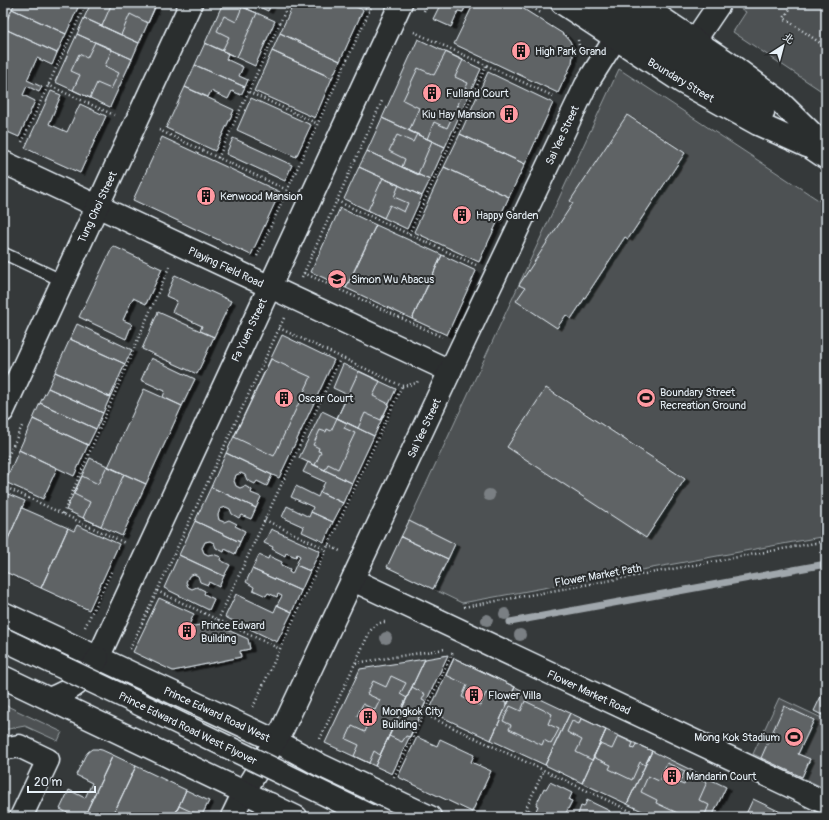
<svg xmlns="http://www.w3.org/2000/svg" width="829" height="820" font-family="Pangolin,'LXGW WenKai TC',sans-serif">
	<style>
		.green { fill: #4d5152; stroke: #9aa1a5 }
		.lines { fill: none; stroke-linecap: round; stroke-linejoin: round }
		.stream { stroke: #a0a7ac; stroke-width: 7 }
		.building { fill: #5f6365; stroke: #e8f1f8; filter: url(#shadow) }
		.lane-casing { stroke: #e8f1f8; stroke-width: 14 }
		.street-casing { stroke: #e8f1f8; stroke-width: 25 }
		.secondary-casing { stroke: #e8f1f8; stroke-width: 25 }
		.primary-casing { stroke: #e8f1f8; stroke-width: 25 }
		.path { stroke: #e8f1f8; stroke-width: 2.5; stroke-dasharray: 1 3; stroke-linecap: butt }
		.lane { stroke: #2a2d2e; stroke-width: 11 }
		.street { stroke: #2a2d2e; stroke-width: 22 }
		.secondary { stroke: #2a2d2e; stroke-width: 22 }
		.primary { stroke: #2a2d2e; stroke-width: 22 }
		.primary-bridge-casing { stroke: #e8f1f8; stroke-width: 25; stroke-linecap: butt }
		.primary-bridge { stroke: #2a2d2e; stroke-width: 22 }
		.tree { fill: #7a7f83 }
		.labels { text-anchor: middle; stroke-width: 4; stroke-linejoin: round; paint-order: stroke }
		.poi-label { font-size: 11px; fill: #e8f1f8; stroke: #2a2d2e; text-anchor: start }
		.street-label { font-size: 11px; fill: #e8f1f8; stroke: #2a2d2e }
	</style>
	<defs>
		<filter id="shadow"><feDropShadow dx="4.5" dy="2.5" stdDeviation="0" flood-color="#0009"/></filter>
	</defs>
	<rect width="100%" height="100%" fill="#35393a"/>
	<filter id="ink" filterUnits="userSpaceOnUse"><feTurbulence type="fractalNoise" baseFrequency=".025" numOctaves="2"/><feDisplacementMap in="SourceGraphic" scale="8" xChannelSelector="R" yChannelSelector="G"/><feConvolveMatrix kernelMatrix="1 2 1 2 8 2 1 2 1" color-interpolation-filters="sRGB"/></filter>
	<g filter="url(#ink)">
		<path class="green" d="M732,3h94v91l-93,-62 13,-20z
			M619,69l207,136v331l-364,67 -29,-14 22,-45 -46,-23z
			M779,698l47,22v69l-73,-35z
			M3,704l59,28 -4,9 -33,-15 -22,4z"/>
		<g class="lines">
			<path class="stream" d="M510,622l316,-58"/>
		</g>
		<path class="building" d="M15,3h65l-14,31 -54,-25z
			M91,3h66l-18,40 -55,-25z
			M112,3h34l9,4 -7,16 -18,-9 -9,21 -19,-9z
			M223,3h11l41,18 -20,45 -50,-23z
			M234,3h17l-3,6z
			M251,3h21l-4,8z
			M294,3h54l15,7 -23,51 -60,-28z
			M441,3h26l-4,9 -5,-1 -7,16 -18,-8z
			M474,3h40l51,32 5,6 3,7v7l-1,8 -14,30 -104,-49z
			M242,7l15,6 -20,44 -15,-6 7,-14 -12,-6 7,-15 12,6z
			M12,9l54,25 -9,19 -54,-25z
			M84,18l55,25 -7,16 -55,-25z
			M3,28l54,25 -5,12 -15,-7 -10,22 15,7 -3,5 -12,-6 -4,9 12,6 -16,36 -16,-7z
			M280,33l60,28 -8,17 -60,-27z
			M77,34l55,25 -22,48 -55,-25z
			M418,39l63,30 -36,78 -63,-29z
			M95,42l17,7 -7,17 14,7 -8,16 -14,-6 -7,15 -17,-8 7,-15 -9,-4 8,-17 8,4z
			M205,43l23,10 -2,6 17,8 -4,9 9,4 -3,7 -50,-22z
			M272,51l60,27 -17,40 -61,-27z
			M446,52l17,8 -8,17 13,6 -21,45 -13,-6 -7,17 -18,-8 10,-23 -16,-8 15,-32 16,7z
			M195,65l50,22 -4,8 -9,-4 -4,8 -17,-8 -3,6 -23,-10z
			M488,72l65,31 -28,61 -65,-30z
			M185,87l49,23 -19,41 -49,-23z
			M51,91l10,4 -12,29 18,8 13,-28 26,12 -26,57 -55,-25z
			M251,98l60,27 -15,32 -59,-27z
			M627,115l58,38 -57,86 -3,-2 -54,82 -5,-4 -9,13 -41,-27 9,-13 -6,-3 54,-82 -3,-2z
			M382,118l63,29 -15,33 -63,-29z
			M417,134l15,7 -14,33 -16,-7 3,-8 -16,-8 8,-16 16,7z
			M460,134l65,30 -16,33 -65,-30z
			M162,137l118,55 -29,63 -118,-55z
			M233,138l59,27 -7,16 -59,-27z
			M367,151l63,29 -8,16 -63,-29z
			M359,167l63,29 -15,33 -63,-30z
			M444,167l65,30 -30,65 -65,-30z
			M383,178l16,7 -5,12 14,6 -4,9 -14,-7 -6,13 -16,-8z
			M340,208l36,17 -30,63 -35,-16z
			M376,225l66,30 -30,64 -66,-31z
			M113,246l49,23 -16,35 -13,-6 -10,22 9,4 -6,15 -47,-22z
			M442,255l34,16 -29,64 -35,-16z
			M175,275l56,26 -17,36 -14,-6 2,-5 -30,-14 5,-11 -11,-5z
			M158,312l56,25 -17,37 -55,-25z
			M77,324l55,26 -7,14 -55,-25z
			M282,335l52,25 -55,118 -53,-25z
			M70,339l55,25 -15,33 -55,-25z
			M151,358l44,21 -13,27 -19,-9 2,-6 -24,-11z
			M271,359l40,18 -37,79 -40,-19z
			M343,364l53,25 -22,47 -37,-18 11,-23 -15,-7z
			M359,371l21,10 -7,15 16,8 -8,16 -16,-7 -7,15 -21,-10z
			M55,372l55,25 -7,16 -55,-25z
			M48,388l55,25 -7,16 -56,-26z
			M546,388l139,91 -39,59 -139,-91z
			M144,389l38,17 -36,78 -38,-17z
			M40,403l56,26 -8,16 -55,-26z
			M322,411l52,25 -22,47 -53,-25z
			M337,418l10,5 -3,5 11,5 -17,36 -10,-5 -3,6 -10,-5 6,-13 -3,-1 1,-3 -6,-3 7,-15 6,2 1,-3 4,2z
			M33,419l55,26 -14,31 -55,-26z
			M19,450l38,18 -14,31 -38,-17z
			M226,453l46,22 -5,11 -10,-5 -2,3 -8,-4 -2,-5 -4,-2 -5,2 -2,6 2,5 4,2 5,-2 7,4 -1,3 10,4 -5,11 -45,-21z
			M90,458l56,26 -24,52 -56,-26z
			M308,462l44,21 -9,20 -23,-11 5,-10 -22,-10z
			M107,466l17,8 -23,52 -18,-8 7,-16 -16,-8 8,-18 16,8z
			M296,486l22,11 2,-5 23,11 -10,19 -22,-10 2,-5 -22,-10z
			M211,487l45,21 -5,11 -10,-4 -2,3 -7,-4 -2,-5 -4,-2 -6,2 -2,6 1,5 5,2 5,-2 8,4 -2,2 10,5 -5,11 -45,-21z
			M3,492l22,9 -22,49z
			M287,506l22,11 2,-5 22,10 -9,20 -22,-10 2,-5 -22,-10z
			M22,508l46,20 -27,60 -38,-17v-21z
			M195,521l45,21 -5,12 -10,-5 -1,3 -8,-4 -2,-5 -4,-2 -5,1 -3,6 2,5 4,2 5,-1 8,3 -1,3 10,5 -6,11 -45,-21z
			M409,521l46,23 -7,15 -47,-22z
			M77,525l42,19 -30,66 -48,-22 27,-60 6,3z
			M271,529l49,22 -10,20 -14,-6 4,-9 -3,-2 -1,3 -10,-4 -1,3 -13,-7 1,-2 -9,-4z
			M401,537l47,22 -15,30 -46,-22z
			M179,555l45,21 -5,11 -10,-5 -1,3 -8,-3 -2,-6 -4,-2 -5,2 -3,6 2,5 4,2 5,-2 8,4 -1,3 10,5 -5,11 -45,-22z
			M259,555l9,4 1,-3 13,6 -1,3 9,4 -1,3 3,2 4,-9 14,6 -9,20 -49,-22z
			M252,569l49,22 -9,21 -15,-7 5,-9 -4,-2 -1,3 -9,-4 -2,3 -13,-6 1,-3 -8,-5z
			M236,594l38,18 3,-7 15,7 -15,30 -52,-25z
			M159,598l35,16 -6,13 24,-4 36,16 2,10 -10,2 1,6 -68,14 -40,-19z
			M448,655l-56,119 -17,-8 50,-107z
			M454,658l61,29 -24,53 -62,-29z
			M454,658l61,29 -7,17 -22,-11 -6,13 -18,-9 5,-12 -21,-10z
			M425,659l-50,107 -50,-23 35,-74z
			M391,676l15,7 -6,11 7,4 -27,57 -6,-4 -5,12 -15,-7 5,-11 -13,-6 6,-13 13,6 4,-10 -12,-6 6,-12 12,6 5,-10 -13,-6 6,-13 13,6z
			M412,687l13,7 -3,6 4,2 -16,35 -4,-1 -4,6 -13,-6z
			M515,687l55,26 -25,52 -54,-25z
			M823,692l3,1v24l-12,-6z
			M525,701l27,13 -4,10 11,5 -8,15 -7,-4 -2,5 -33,-16 2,-4 -8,-4 7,-15 11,5z
			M784,706l30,14 -16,34 12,5 -8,18 -41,-19z
			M570,713l36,17 -24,53 -37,-18z
			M581,718l25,12 -14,30 -16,-8 6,-12 -15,-8 5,-11 7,3z
			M606,730l46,21 -25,53 -45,-21z
			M618,736l15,7 -2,5 3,1 2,-5 16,7 -7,14 -5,-3 -8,18 -23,-11 2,-4 -18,-8 7,-13 12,5z
			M417,737l20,9 3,-7 34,16 -3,7 20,9 -19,41 -74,-35z
			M92,749h5l5,1 11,5 -29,62h-11v-1l-13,-7 9,-19 16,8 7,-15 -16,-8 9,-19 3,-4z
			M652,751l74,36 -14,30h-57l-28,-13z
			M113,755l23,11 -24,51h-28z
			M667,763l18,8 -6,12 5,2 6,-12 17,9 -8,18 10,5 -5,12h-11l-8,-4 -1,3 -28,-13 1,-3 -16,-8 7,-16 11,5z
			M136,766l50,24 -12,27h-62z
			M550,782l22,11 -3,7 3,1 -8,16h-40l4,-8 7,4 3,-7 -2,-1 8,-17 2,1z
			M186,790l23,11 -8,16h-27z
			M753,799l38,18h-39l-6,-3z
			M587,800l23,11 -2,6h-31l4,-11 3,1z
			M179,806l22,10v1h-27z"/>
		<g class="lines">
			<defs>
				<path id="lane" d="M3,253l60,28"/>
				<path id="street" d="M695,40l25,-37
					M3,162l447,209
					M353,580l473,223
					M3,613l273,128 44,24 110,52
					M98,658l303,-655
					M3,749l16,-3 29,14 -27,57"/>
				<path id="secondary" d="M3,411l188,-408
					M232,817l12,-25 39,-64 167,-357 136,-286 29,-46
					M264,817l6,-13"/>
				<path id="primary" d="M562,3l120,79 76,42 49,22
					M600,3l120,80 43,30
					M639,3l91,61 46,34 49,48
					M795,137l31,21
					M3,677l293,140
					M49,699c25,-10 35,-18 49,-41"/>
			</defs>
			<use href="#lane" class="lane-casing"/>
			<use href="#street" class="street-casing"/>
			<use href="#secondary" class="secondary-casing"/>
			<use href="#primary" class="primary-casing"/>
			<path class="path" d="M354,3l16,7
				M526,3l16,11
				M794,3l-10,15 42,29
				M424,11l3,-8
				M414,32l141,65
				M578,40l2,11
				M48,85l66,30
				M249,92l69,32
				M159,130l128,60
				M22,142l64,-139
				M218,158l71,-155
				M337,201l139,64
				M409,234l77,-168
				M257,256l116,-253
				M304,273l138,64
				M302,277l80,-176
				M279,328l123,58 15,-3 1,-3
				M3,467l20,-43
				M3,486l122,57
				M63,514l106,-247
				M265,520l61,29
				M328,545l14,7
				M157,591l123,58
				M464,607l362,-66
				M218,620l123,-263
				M85,627l27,-57
				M130,649l154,-331
				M356,663l89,-14
				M253,707l149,-321
				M424,714l219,103
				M320,739l50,-108c5,-6 9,-9 16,-9
				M394,777l59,-125
				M522,817l22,-47"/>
			<use href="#lane" class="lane"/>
			<use href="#street" class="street"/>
			<use href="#secondary" class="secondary"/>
			<use href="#primary" class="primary"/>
			<defs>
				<path id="primary-bridge" d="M3,639l128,61 241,117"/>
			</defs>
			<use href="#primary-bridge" class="primary-bridge-casing"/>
			<use href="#primary-bridge" class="primary-bridge"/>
		</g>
		<g class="tree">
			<circle cx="489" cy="495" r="6"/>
			<circle cx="505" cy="614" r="6"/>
			<circle cx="487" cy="620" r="6"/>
			<circle cx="520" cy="635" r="6"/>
			<circle cx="386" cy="638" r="6"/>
		</g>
	</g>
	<defs>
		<symbol id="building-disc" viewBox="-11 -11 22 22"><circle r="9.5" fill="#ff9aa2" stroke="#2a2d2e"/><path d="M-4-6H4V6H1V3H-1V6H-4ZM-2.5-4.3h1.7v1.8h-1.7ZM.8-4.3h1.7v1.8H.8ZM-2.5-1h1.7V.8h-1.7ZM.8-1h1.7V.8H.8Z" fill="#111"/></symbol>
		<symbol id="school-disc" viewBox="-11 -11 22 22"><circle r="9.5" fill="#ff9aa2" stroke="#2a2d2e"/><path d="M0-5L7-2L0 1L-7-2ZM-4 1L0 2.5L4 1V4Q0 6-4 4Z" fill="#111"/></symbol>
		<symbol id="stadium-disc" viewBox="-11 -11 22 22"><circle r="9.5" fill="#ff9aa2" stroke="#2a2d2e"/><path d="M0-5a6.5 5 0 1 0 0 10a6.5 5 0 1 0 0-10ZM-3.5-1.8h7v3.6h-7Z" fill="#111"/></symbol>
	</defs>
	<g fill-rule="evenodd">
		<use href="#building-disc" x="510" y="40" width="22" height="22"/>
		<use href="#building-disc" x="421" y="82" width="22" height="22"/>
		<use href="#building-disc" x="498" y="103" width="22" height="22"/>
		<use href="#building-disc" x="195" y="185" width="22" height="22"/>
		<use href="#building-disc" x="451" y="204" width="22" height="22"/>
		<use href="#school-disc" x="326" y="268" width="22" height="22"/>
		<use href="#building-disc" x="273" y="387" width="22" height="22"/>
		<use href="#stadium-disc" x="635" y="387" width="22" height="22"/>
		<use href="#building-disc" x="176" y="620" width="22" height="22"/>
		<use href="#building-disc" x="463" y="684" width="22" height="22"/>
		<use href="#building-disc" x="357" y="706" width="22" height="22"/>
		<use href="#stadium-disc" x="783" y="726" width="22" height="22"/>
		<use href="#building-disc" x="661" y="765" width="22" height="22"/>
	</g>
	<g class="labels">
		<g class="poi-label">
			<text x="535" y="55">High Park Grand</text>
			<text x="446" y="97">Fulland Court</text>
			<text x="495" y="118" text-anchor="end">Kiu Hay Mansion</text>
			<text x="220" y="200">Kenwood Mansion</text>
			<text x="476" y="219">Happy Garden</text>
			<text x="351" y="283">Simon Wu Abacus</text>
			<text x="660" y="396">Boundary Street<tspan x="660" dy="13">Recreation Ground</tspan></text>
			<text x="298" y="402">Oscar Court</text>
			<text x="201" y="629">Prince Edward<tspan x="201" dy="13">Building</tspan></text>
			<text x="488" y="699">Flower Villa</text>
			<text x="382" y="715">Mongkok City<tspan x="382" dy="13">Building</tspan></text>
			<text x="780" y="741" text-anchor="end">Mong Kok Stadium</text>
			<text x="686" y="780">Mandarin Court</text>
		</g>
		<g class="street-label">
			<text transform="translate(681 80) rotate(31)" y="4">Boundary Street</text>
			<text transform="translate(562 135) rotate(-65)" y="4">Sai Yee Street</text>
			<text transform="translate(97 207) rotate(-65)" y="4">Tung Choi Street</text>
			<text transform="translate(226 267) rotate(25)" y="4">Playing Field Road</text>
			<text transform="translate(249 330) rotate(-65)" y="4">Fa Yuen Street</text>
			<text transform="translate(424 428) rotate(-65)" y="4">Sai Yee Street</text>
			<text transform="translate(598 575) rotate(-10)" y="4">Flower Market Path</text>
			<text transform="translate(589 692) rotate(25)" y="4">Flower Market Road</text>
			<text transform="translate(217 714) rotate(25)" y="4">Prince Edward Road West</text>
			<text transform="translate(188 728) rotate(26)" y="4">Prince Edward Road West Flyover</text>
		</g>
	</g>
	<rect width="829" height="820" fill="none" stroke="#2a2d2e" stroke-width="16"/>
	<rect x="8" y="8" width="813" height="804" fill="none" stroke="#e8f1f8" stroke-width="1.5" filter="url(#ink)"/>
	<g transform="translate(783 46) rotate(36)" stroke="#2a2d2e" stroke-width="3" paint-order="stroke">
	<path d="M0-3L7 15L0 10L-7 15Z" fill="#e8f1f8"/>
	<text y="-6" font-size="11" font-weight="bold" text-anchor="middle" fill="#e8f1f8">北</text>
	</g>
	<path d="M28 786v6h67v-6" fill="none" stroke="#e8f1f8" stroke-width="2"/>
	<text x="34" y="786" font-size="12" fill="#e8f1f8" stroke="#2a2d2e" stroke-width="3" paint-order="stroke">20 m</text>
</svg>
